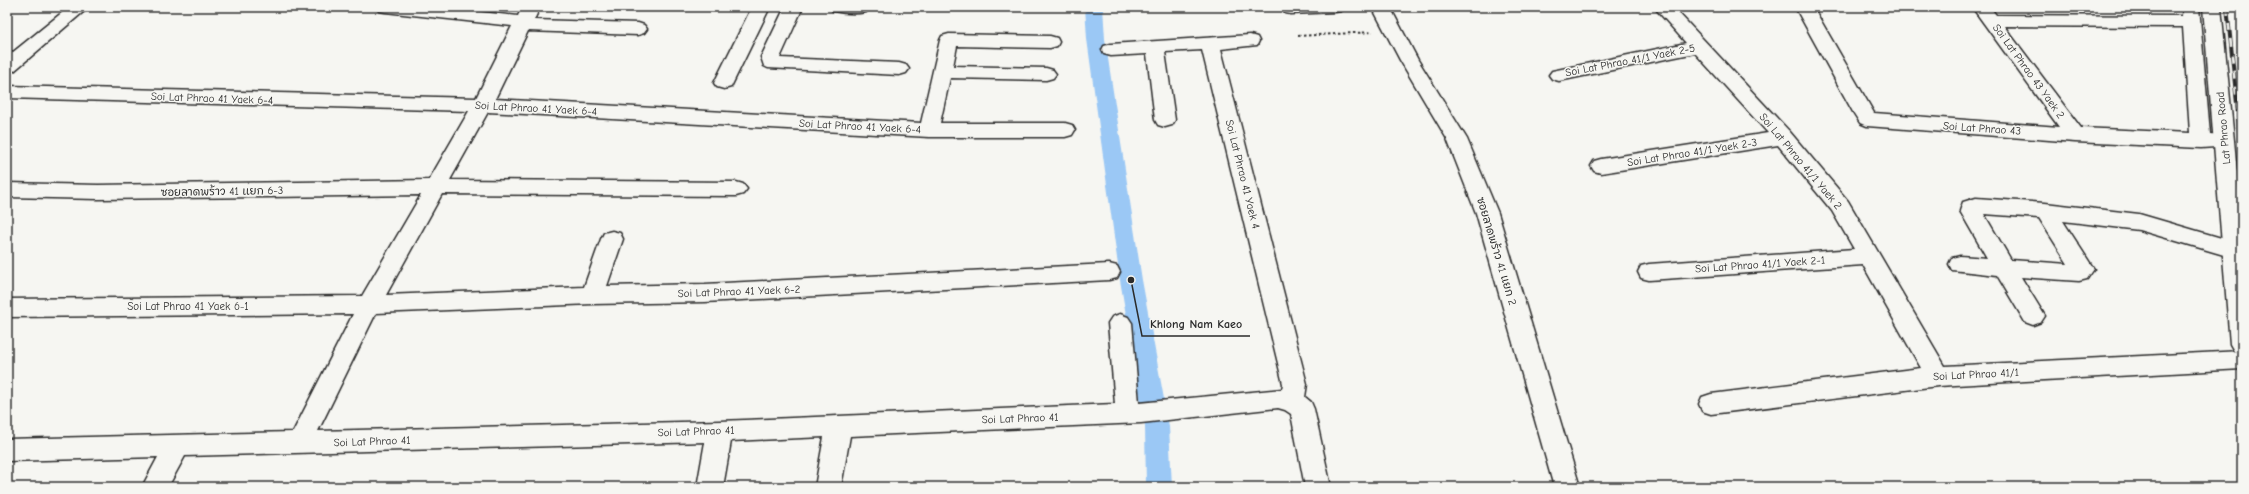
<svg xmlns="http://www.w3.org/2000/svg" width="2249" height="494" font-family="'Comic Neue','Playpen Sans Thai',sans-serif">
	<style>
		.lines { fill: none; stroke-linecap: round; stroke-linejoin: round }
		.canal { fill: #9bc8f5; fill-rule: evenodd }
		.minor-casing { stroke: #2b2b2b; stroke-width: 3 }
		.major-casing { stroke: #2b2b2b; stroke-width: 3 }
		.path { stroke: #2b2b2b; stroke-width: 2; stroke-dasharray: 2.5 2.5; stroke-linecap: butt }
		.minor { fill: #f6f6f2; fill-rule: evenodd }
		.major { fill: #f6f6f2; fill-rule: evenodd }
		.rail-casing { stroke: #2b2b2b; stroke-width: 4 }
		.rail { stroke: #f6f6f2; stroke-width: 2.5; stroke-dasharray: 8; stroke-linecap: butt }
		.labels { text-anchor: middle; stroke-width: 3; stroke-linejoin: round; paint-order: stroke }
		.street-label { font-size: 11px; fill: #2b2b2b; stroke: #f6f6f2 }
		.leader { fill: none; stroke: #2b2b2b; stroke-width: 1.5 }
		.callout-dot { fill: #2b2b2b; stroke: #f6f6f2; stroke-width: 1.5 }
		.callout-label { font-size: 12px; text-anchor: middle; font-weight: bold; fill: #2b2b2b; stroke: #f6f6f2; stroke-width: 3; stroke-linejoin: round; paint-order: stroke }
	</style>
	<rect width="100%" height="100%" fill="#f6f6f2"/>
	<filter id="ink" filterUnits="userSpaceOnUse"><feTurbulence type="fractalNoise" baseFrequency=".025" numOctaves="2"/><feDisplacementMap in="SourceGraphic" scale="8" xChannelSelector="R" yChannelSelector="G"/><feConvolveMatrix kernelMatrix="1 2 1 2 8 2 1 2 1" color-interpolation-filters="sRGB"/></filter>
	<g filter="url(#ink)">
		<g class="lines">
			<path class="canal" d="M1085,7h18l2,32 37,241 27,146 3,61h-26l-1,-61 -25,-146 -33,-241z"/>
			<defs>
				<path id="minor" d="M69,7h20l-75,64 -7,2v-16z
					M376,7h59l83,9 4,-9h18l-6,13 104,3 6,2 3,4 -3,4 -6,2 -110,-4 -33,68 426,24 19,-83 2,-4 7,-2 101,2 7,2 2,4 -2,4 -7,2 -93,-2 -4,20 93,2 7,2 3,4 -3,4 -7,2 -96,-2 -10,45h125l7,2 3,5 -3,5 -7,2h-136l-441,-25 -38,68 286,2 7,2 4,5 -4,5 -7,2 -294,-2 -56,101 198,-8 17,-48 3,-6 8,-2 8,2 3,6 -16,47 98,-2 404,-20 8,2 3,6 -3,6 -8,2 -404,22 -113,2 -216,9 -58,118 402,-10 395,-17 -7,-81 4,-6 8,-3 8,3 4,6 7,80 143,-14 1,-5 -81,-334 -37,2 10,68 -3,5 -7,2 -7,-2 -3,-5 -8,-66 -36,2 -7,-2 -2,-4 2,-4 7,-2 139,-9 7,2 2,4 -2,4 -36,4 86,335 -2,13 6,5 3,7 17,78h-26l-14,-73 -6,-4 -7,-2 -137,15 -291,13 -9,51h-26l9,-50 -93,4 -8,46h-26l8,-45 -520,14 -17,31h-26l16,-30 -151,4v-22l286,-7 60,-118 -346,3v-18l355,-3 59,-101 -323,4 -91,-2v-14l91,2 331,-5 40,-69 -462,-13v-12l469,12 36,-72 -127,-14 -6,-1z
					M752,7h18l-39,80 -7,2 -7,-2 -3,-4z
					M785,7h18l-23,51 119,5 7,2 3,4 -3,4 -7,2 -131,-7 -4,-2 -3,-9z
					M830,7h38l1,1 -3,4c-10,2 -23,1 -33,-1z
					M1283,7h61l-3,4 -6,1 -44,2 -6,-1 -3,-4z
					M1372,7h18l28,53 49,79 31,74 82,274h-26l-78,-274 -29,-74 -47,-79z
					M1654,7h19l117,125 58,69 97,165 297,-15v18l-304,17 -227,28 -9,-3 -3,-7 3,-7 9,-3 210,-26 -58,-103 -214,15 -8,-2 -3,-6 3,-6 8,-2 205,-15 -22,-38 -54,-66 -177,28 -7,-2 -3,-5 3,-5 7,-2 167,-26 -73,-80 -136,28 -7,-2 -3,-4 3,-4 134,-28z
					M1795,7h18l61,106 185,14 -87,-120h18l6,8 186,1 1,-9h16l11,127 21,2 3,5 -3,5 -30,2 -126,-6 -208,-16 -7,-3 -7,-11zM2004,26l179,1 7,106 -109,-5z
					M1976,198l69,5 94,11 103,30v11l-8,3 -95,-28 -76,-9 31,48 -7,10 -8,2 -58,-4 24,39 -4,6 -8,3 -8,-3 -28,-47 -45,-5 -3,-6 3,-6 8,-2 27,2 -27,-47 3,-9zM1984,214l55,4 29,46 -57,-4z"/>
				<path id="major" d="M2203,7h18l21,216v130l-8,-2 -4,-7z"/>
			</defs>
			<use href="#minor" class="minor-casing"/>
			<use href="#major" class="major-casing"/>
			<path class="path" d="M1298,36l75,-4"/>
			<use href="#minor" class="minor"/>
			<use href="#major" class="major"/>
			<defs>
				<path id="rail" d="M2227,7l15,145"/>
			</defs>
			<use href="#rail" class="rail-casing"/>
			<use href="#rail" class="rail"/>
		</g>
	</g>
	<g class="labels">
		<g class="street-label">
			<text transform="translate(1630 60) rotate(-11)" y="4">Soi Lat Phrao 41/1 Yaek 2-5</text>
			<text transform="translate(2029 71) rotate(54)" y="4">Soi Lat Phrao 43 Yaek 2</text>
			<text transform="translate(212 98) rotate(2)" y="4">Soi Lat Phrao 41 Yaek 6-4</text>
			<text transform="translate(536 108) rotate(3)" y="4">Soi Lat Phrao 41 Yaek 6-4</text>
			<text transform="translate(860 126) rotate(3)" y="4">Soi Lat Phrao 41 Yaek 6-4</text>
			<text transform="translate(1982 128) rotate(4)" y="4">Soi Lat Phrao 43</text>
			<text transform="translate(2223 128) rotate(-95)" y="4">Lat Phrao Road</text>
			<text transform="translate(1692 152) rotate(-9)" y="4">Soi Lat Phrao 41/1 Yaek 2-3</text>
			<text transform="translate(1801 161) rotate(50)" y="4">Soi Lat Phrao 41/1 Yaek 2</text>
			<text transform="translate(1243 174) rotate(76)" y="4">Soi Lat Phrao 41 Yaek 4</text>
			<text transform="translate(222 191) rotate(-1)" y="4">ซอยลาดพร้าว 41 แยก 6-3</text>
			<text transform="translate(1497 251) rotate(73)" y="4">ซอยลาดพร้าว 41 แยก 2</text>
			<text transform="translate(1760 264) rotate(-4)" y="4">Soi Lat Phrao 41/1 Yaek 2-1</text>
			<text transform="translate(739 291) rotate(-2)" y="4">Soi Lat Phrao 41 Yaek 6-2</text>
			<text x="188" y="310">Soi Lat Phrao 41 Yaek 6-1</text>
			<text transform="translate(1976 374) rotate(-3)" y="4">Soi Lat Phrao 41/1</text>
			<text transform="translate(1020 418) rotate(-2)" y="4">Soi Lat Phrao 41</text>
			<text transform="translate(696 431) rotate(-2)" y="4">Soi Lat Phrao 41</text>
			<text transform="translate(372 441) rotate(-2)" y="4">Soi Lat Phrao 41</text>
		</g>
	</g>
	<path class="leader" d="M1131 280L1142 336H1250"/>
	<circle class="callout-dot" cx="1131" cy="280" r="4"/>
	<g class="callout-label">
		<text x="1196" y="328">Khlong Nam Kaeo</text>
	</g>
	<rect width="2249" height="494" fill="none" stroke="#f6f6f2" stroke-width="24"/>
	<rect x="12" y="12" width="2225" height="470" fill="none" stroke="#2b2b2b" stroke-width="1.5" filter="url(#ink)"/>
</svg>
